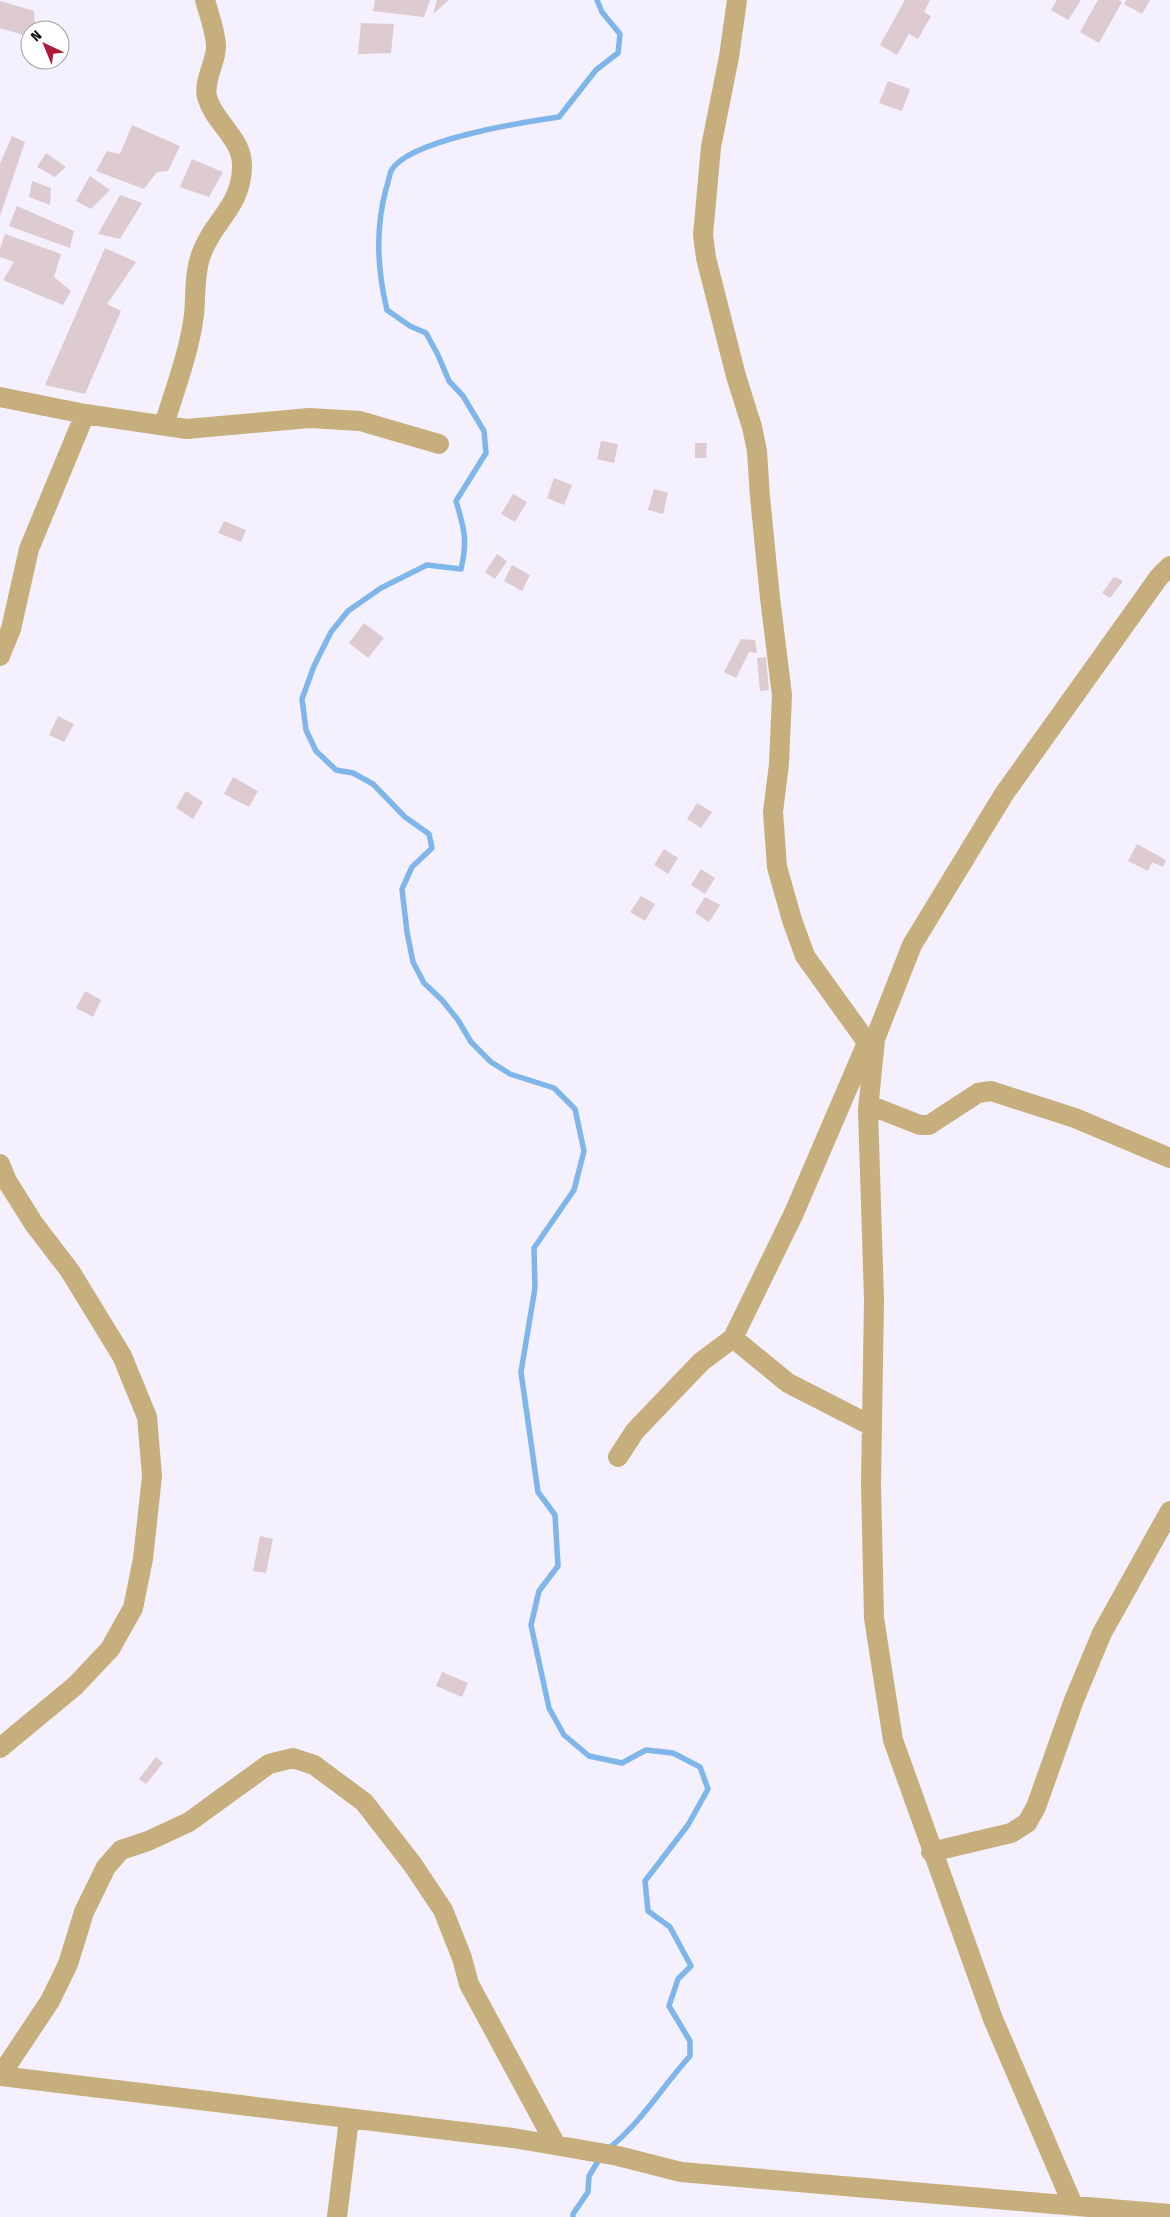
<svg xmlns="http://www.w3.org/2000/svg" width="1170" height="2217" font-family="'Fira Sans Condensed',sans-serif">
	<style>
		.lines { fill: none; stroke-linecap: round; stroke-linejoin: round }
		.stream { stroke: #7eb6eb; stroke-width: 5.5 }
		.building { fill: #ddcbd1 }
		.minor { stroke: #c6ae7d; stroke-width: 20 }
	</style>
	<rect width="100%" height="100%" fill="#f4f0fd"/>
	<g class="lines">
		<path class="stream" d="M597,0l5,12 18,22 -2,19 -22,17 -37,47c-35,5 -152,23 -168,54 -2,5 -3,13 -5,18 -11,41 -9,80 1,121l23,16 16,7 12,22 11,26 14,15 21,35 2,22 -30,48c8,27 12,39 5,68l-34,-4 -46,23 -33,23 -17,21 -17,34 -12,33 4,31 10,21 20,19 17,3 20,11 32,33 24,17 3,14 -20,19 -10,22 5,43 6,30 11,21 18,17 16,20 13,22 20,20 19,12 44,14 21,21 9,42 -10,39 -40,58 1,40 -14,84 17,120 17,23 3,51 -19,25 -8,34 18,83 15,27 25,21 33,7 24,-13 27,3 27,14 8,22 -20,36 -43,56 3,30 22,16 21,39 -13,13 -9,27 21,35v15c-28,31 -49,67 -82,93
			M573,2217v-3l15,-22 1,-16 11,-18"/>
	</g>
	<path class="building" d="M375,0h55l-6,17 -51,-6z
		M437,0h12l-16,14z
		M905,0h25l-6,12 7,4 -13,23 -9,-5 -12,21 -17,-10z
		M1057,0h24l-13,20 -17,-10z
		M1098,0h21l3,2 -23,41 -19,-11z
		M1126,0h24l-8,14 -18,-10z
		M0,1l34,10 1,19h-5v7l-30,-9z
		M361,23l33,1 -3,29 -33,1z
		M888,81l22,8 -8,22 -23,-8z
		M132,125l48,21 -12,25 -11,1 -13,17 -48,-18 11,-20 13,3z
		M12,136l13,6 -25,74v-52z
		M46,153l20,14 -11,10 -18,-10z
		M192,159l31,13 -14,25 -29,-10z
		M90,176l20,14 -19,19 -15,-8z
		M32,181l19,7 -1,17 -21,-8z
		M120,195l22,8 -22,36 -22,-5z
		M17,206l57,25 -4,17 -61,-22z
		M5,234l56,20 -7,23 17,14 -8,14 -60,-25 11,-18 -14,-5v-8z
		M105,248l31,14 -29,42 14,7 -36,83 -40,-9z
		M601,441l17,3 -4,19 -17,-4z
		M695,443h12l-1,15h-11z
		M554,478l18,7 -8,20 -17,-7z
		M654,489l14,4 -5,21 -15,-4z
		M513,494l14,8 -12,20 -14,-8z
		M224,521l22,9 -5,12 -23,-9z
		M497,554l10,7 -12,18 -10,-7z
		M512,565l18,10 -8,16 -18,-10z
		M1114,577l9,4 -13,17 -8,-5z
		M364,623l20,15 -16,20 -19,-15z
		M741,639l14,1 2,13 -8,-1 -13,26 -12,-6z
		M766,657l3,33 -9,1 -3,-33z
		M58,716l16,8 -10,18 -15,-7z
		M233,777l25,14 -9,16 -25,-13z
		M186,791l17,11 -10,17 -17,-11z
		M697,803l15,9 -11,16 -14,-9z
		M1137,844l29,16 -3,7 -11,-5 -4,9 -20,-10z
		M664,849l14,9 -10,16 -14,-9z
		M701,869l14,9 -10,16 -14,-9z
		M641,896l14,8 -10,17 -15,-9z
		M705,897l15,8 -11,17 -14,-9z
		M85,991l16,9 -8,17 -17,-9z
		M260,1536l13,3 -7,34 -13,-2z
		M442,1672l26,11 -6,14 -26,-11z
		M156,1757l7,6 -17,21 -7,-5z"/>
	<g class="lines">
		<path class="minor" d="M737,0l-8,57 -18,90 -8,88 3,23 30,118 16,51 5,24 3,46 10,101 12,97 -3,69 -6,48 4,55 15,53 13,36 69,96
			M0,397l85,17 102,15 122,-11 51,3 79,23
			M164,425c11,-36 25,-72 30,-110 2,-20 0,-41 7,-60 12,-35 40,-47 41,-88 1,-29 -28,-44 -35,-70 -4,-17 10,-36 9,-52 -1,-15 -7,-31 -11,-45
			M0,656l11,-27 18,-80 56,-135
			M869,1105l51,20h9l49,-32 13,-2 84,27 95,40
			M0,1164l7,17 27,43 36,47 52,85 25,61 5,59 -9,83 -10,49 -23,41 -35,37 -75,62
			M733,1338l55,45 84,43
			M618,1457l17,-26 66,-69 32,-24 61,-125 73,-170
			M931,1852l80,-19 16,-10 9,-16 38,-107 28,-67 68,-122
			M0,2076l513,62 105,18 63,16 489,42
			M0,2076l50,-75 18,-37 16,-52 22,-45 15,-17 27,-9 41,-19 80,-58 24,-6 21,7 50,37 49,63 30,45 19,48 7,26 87,161
			M1073,2205l-80,-186 -100,-279 -19,-122 -3,-134 3,-185 -6,-189 7,-71 37,-94 92,-151 155,-217 11,-11
			M337,2217l12,-98"/>
	</g>
	<g transform="translate(45 45) rotate(316)"><circle r="24" fill="#ffffff" stroke="#9f9fa1"/>
	<path d="M0-4L9 19L0 12L-9 19Z" fill="#af1b36"/>
	<text y="-8" font-size="14" font-weight="bold" text-anchor="middle" fill="#100e14">N</text>
	</g>
</svg>
